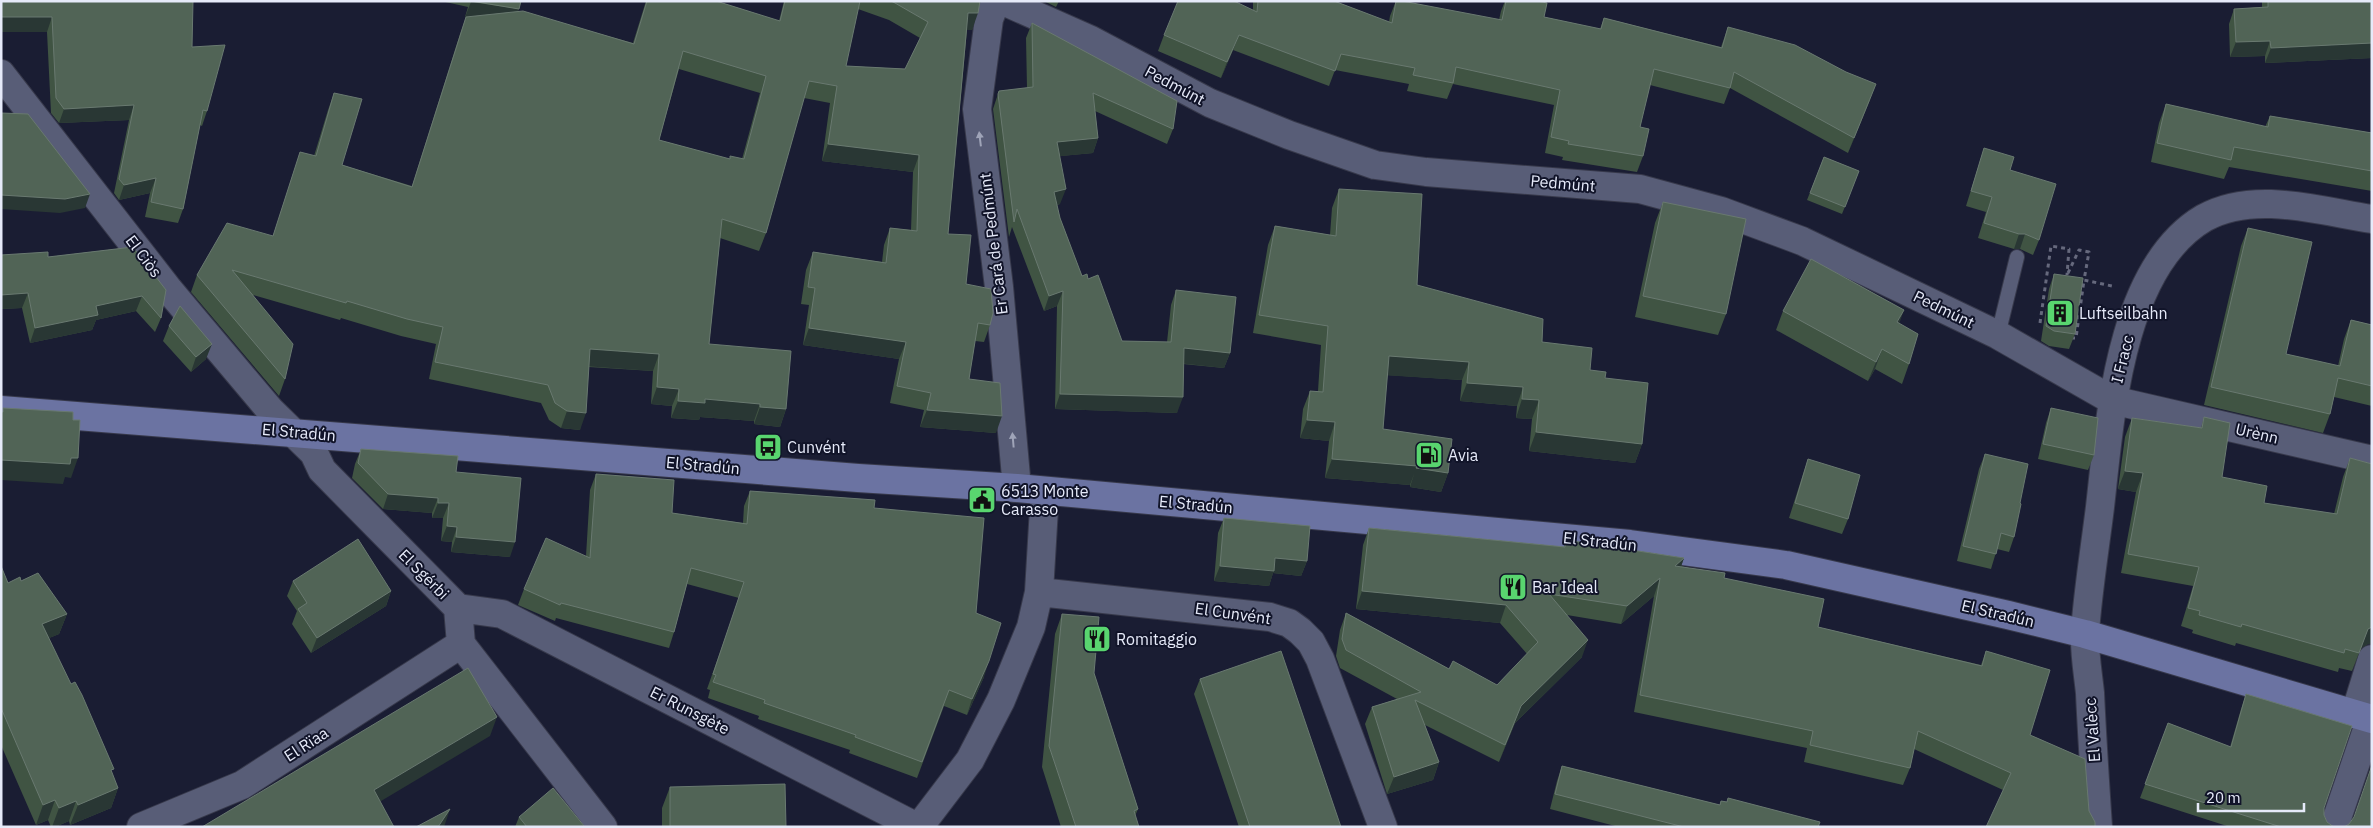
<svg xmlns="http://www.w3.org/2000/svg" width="2373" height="828" font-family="'IBM Plex Sans',sans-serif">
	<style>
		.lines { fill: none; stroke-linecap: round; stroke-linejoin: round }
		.lane-casing { stroke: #37394b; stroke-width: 16 }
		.street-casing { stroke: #37394b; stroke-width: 30 }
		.primary-casing { stroke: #37394b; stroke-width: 30 }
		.path { stroke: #66697d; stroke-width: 3; stroke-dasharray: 4 4; stroke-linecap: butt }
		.lane { stroke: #585d77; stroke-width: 14 }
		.street { stroke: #585d77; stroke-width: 28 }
		.primary { stroke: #6b73a2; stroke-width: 28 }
		.wall { fill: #405443; fill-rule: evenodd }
		.shaded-wall { fill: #293734 }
		.building { fill: #516456; stroke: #697970; fill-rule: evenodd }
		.oneway { fill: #9fa4b8 }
		.labels { text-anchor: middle; stroke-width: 4; stroke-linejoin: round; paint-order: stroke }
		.street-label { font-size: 16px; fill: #e6eaf9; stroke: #111429 }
		.poi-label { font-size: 16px; fill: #e6eaf9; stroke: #111429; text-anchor: start }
	</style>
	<rect width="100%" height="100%" fill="#1a1d33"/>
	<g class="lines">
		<defs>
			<path id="lane" d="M1998,335l19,-78"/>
			<path id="street" d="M996,1l-7,18 -12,90 22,178 18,201
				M1003,1l88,39 119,63 79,32 86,30 51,7 214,17 81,22 81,30 196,94 114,65 260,60
				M1,74l168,216 101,120 44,43 8,17 136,138 3,36 142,183
				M1039,592l231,25 19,6 11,8 11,11 9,17 63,168
				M458,608l44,6 415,213
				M2355,714l17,-55
				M141,827l101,-42 219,-141
				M919,827l51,-67 31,-60 30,-73 8,-35 6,-101
				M2098,827c-3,-45 -6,-90 -8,-134 -2,-20 -6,-41 -5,-61 3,-42 10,-84 15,-125 10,-87 19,-239 104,-289 50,-28 116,-7 168,1
				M2334,827l37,-109"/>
			<path id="primary" d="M1,410l857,68 159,10 613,56 156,21 222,50 77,19 287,85"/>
		</defs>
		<use href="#lane" class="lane-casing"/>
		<use href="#street" class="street-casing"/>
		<use href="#primary" class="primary-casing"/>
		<path class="path" d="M2068,273l11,-23 10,2 -5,28
			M2040,323l11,-77 18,3 -2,26
			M2071,338h5l8,-58 28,6"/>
		<use href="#lane" class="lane"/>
		<use href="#street" class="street"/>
		<use href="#primary" class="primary"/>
	</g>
	<path class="wall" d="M1,1l191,46 15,64 -5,15 -2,-1 -17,84 -5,14 -33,-6 5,-24 -31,7 -5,-7 15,-73 -70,3 -8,-10 -4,-81z
		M441,1h80l-3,10 115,32 13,-42h70l63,20 5,-20h196l-8,29h-5l-19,204 18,50 24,41 -6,17 -9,-1 -6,38 27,54 -76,-6 4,-17 -34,-7 9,-44 -96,-14 6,-40 -8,-1 5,-34 7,-18 69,10 2,-17 6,-17 21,2 2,-58 -91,-11 8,-58 -26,-5 -38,135 -7,18 -39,-13 -11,106 77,65 -6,18 -26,-3v-3l-54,-4 -1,3 -28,-2 1,-12 -21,-2 2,-33 -64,-4 -9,63 -19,-2 -12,-8 -8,-17 -112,-24 7,-35 -35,-8 -60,-18 -1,2 -87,-25 32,84 -6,17 -88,-104 6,-17 76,-39 27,-84 14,4 14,-46 6,-17 8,72 70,21 48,-152 6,-17h-1l3,-10zM858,9l31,11 31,18 -15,31 -59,-3zM679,69l81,24 -18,66h-13l-70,-19z
		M1044,1h15l-3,6z
		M1253,1h81l55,21 1,-6 6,-15 103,19 2,-9 4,-10h32l7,16 56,12 4,-11 117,29 7,-20 142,73 -22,53 -118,-65 -6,16 -74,-19 -10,42 3,29 -6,16 -75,-12 1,-3 -18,-4 9,-48 -101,-21 -6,15 -40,-8 2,-7 -74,-14 -6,16 -96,-36 -12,28 -63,-27 6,-16 89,-25z
		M2262,1h110v57l-107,5v-7l-35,1 -1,-33 5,-15 28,-2z
		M1032,23l141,106 -6,15 -72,-33 3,27 -5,15 -33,3v48l-3,1 3,13 22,58 6,3 34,62 45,1 4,-37 5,-15 54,63 -6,15 -41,-4 -6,49 -122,-4 2,-103 -13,5 -32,-84 -3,10 -16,-128 6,-18 28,-3 -1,-50z
		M2166,104l99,23 5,-11 102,17v58l-143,-24 -5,12 -73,-17 8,-39z
		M1984,148l26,22 29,70 -6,15 -13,-6h-6l-36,-11 8,-26 -20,-6z
		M1824,157l35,14 -17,43 -35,-14z
		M1339,189l78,96 125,57 48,28 15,8 37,66 -7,19 -106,-12 3,-32 -16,-1 1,-12 -57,-5 2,-21 -75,-5 -4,54 65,44 -7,19 -31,-5v-2l-85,-7 4,-37 -29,-3 3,-29 7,-18h8l3,-46 -68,-12 15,-88 7,-19 55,9 2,-27z
		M1663,202l63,112 -8,21 -83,-18 20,-94z
		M2248,228l38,126 52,12 6,-27 7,-19 21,5v81l-38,-9 -4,17 -7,19 -119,-28 37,-159z
		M133,247l28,71 -6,14 -19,-21 -40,9 -4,10 -62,13 -8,-35 -21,1v-54l47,2z
		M2054,274l21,60 -6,15 -20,-3 -8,-5 8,-52z
		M1783,311l116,12 10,41 -7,20 -27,-15 -7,12 -92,-51z
		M169,326l37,33 -15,13 -28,-31z
		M2051,408l43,47 -6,15 -50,-11 8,-36z
		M2204,417l18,60 42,26 70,11 9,-37 7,-19 22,6v180h-4l-7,4 -9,23 -13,-3 -1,4 -102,-29 -1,3 -43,-13 1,-3 -12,-4 12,-40 -72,-13 15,-81 -18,-3 7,-52 7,-19 69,10z
		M361,449l95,23 54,85 -59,-5 1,-10 -11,-1 2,-23h-11v-5l-49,-4 -31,-31 3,-14z
		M1985,454l35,49 -6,34 -5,15 -12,-3 -6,20 -34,-8 22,-92z
		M1808,459l40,60 -6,15 -53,-16 14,-44z
		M596,474l76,39 71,10 1,-17 6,-15 124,17 102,105 8,64 -17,38 -23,-9 -27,72 -68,-25 1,-3 -92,-31 1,-3 -51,-18 2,-8 -3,-1 32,-91 -52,-14 -13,48 -5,16 -113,-30 -1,3 -37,-16 6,-16 62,-33 4,-66z
		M1224,518l83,43 -6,15 -28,-3 -4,13 -55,-5 4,-48z
		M1369,528l195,19 2,-7 118,18 -3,8 43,12 94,49 163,38 5,-14 44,84 -27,55 -89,-41 -4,19 -7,17 -99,-23 3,-14 -173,-36 20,-116 -33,28 -54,-9 15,42 -67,66 -16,39 -74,-37 14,37 -6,18 -46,14 -22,-70 7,-17 25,-8 -57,-31 -4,-12 4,-26 6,-17 103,56 48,16 30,-31 -27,-31 -144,-14 7,-64z
		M1,566l7,17 13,-2 46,33 -8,20 -10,4 69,150 -7,20 -41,17 -1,-4 -14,6h-4l-3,-7 -12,5 -35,-80z
		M293,581l98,10 -5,15 -75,47 -19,-29 5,-13 -10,-15z
		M1062,614l32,59 44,136 -3,7 4,11h-78l-19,-60 13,-133z
		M1200,679l141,148h-102l-45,-133z
		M2246,694l78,114v7l3,7 7,5h-104l-90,-29 28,-75 62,24 11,-38z
		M1562,766l158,39 1,-4 97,26h-199l-69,-18 7,-28z
		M670,787l116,40h-124v-19z
		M519,817l66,10h-70z"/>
	<path class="shaded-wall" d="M471,2l48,7 -5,15 -49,-7z
		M968,13h10l-6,17h-10z
		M1,17h51l-5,15h-46z
		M1239,35l-6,15 -12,28 6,-16z
		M2270,41l-5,15 -35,1 6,-15z
		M2372,43v15l-107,5 6,-15z
		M1876,84l-6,16 -22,53 6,-15z
		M134,105l-5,15 -70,3 5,-14z
		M1098,138l-5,15 -41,4 5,-15z
		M828,144l91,11 -6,17 -91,-11z
		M156,178l-6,15 -31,7 5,-15z
		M1066,189l-6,15 -12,3 6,-15z
		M90,194l-5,14 -25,5 -59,-4v-14z
		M2019,234h6l-5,15h-6z
		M1063,291l-6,15 -13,5 5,-15z
		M28,293l-6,15 -21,1v-14z
		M142,296l-6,15 -40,9 -4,10 -62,13 5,-15 61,-22z
		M1904,310l-7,20v-8z
		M809,328l97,14 -7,17 -96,-14z
		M212,344l-6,15 -15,13 5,-15z
		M1184,348l46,5 -6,15 -46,-5z
		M590,349l69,5 -6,17 -69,-5z
		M1882,349l-7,20 -7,12 8,-19z
		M1389,356l80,6 -7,18 -80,-5z
		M1467,383l56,4 -6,19 -57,-5z
		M657,387l22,2 -7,17 -21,-2z
		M1060,394l123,3 -6,16 -122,-4z
		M705,399l55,5 -6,17 -54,-4 -1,3 -28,-2 7,-17z
		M1522,399l17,1 -7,19 -16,-1z
		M760,407l26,2 -6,18 -26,-3z
		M927,410l75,6 -6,17 -76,-6z
		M567,411l19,2 -6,17 -19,-2z
		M1307,420l28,2 -6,19 -29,-3z
		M1536,432l106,12 -7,19 -106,-12z
		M71,458h7l-7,20 -6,-1 -2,7 -62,-4v-20z
		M1332,459l85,7 -7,19 -85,-7z
		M1416,468l32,5 -7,19 -31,-5z
		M2125,471l18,2 -7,19 -18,-3z
		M388,494l50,4 -6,15 -49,-4z
		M438,503h11l-6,15h-11z
		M447,526l10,1 -5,15 -11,-1z
		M456,537l59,5 -5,15 -59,-5z
		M1275,558l32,3 -6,15 -28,-3 -4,13 -55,-5 6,-15z
		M1684,558l-6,17 -3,-9z
		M1660,578l-6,18 -33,28 6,-18z
		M391,591l-5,15 -75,47 6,-15z
		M1362,591l144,14 -6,18 -144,-14z
		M67,614l-8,20 -24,10 7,-20z
		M2372,627v17h-4l-7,4 -9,23 16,-42z
		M1588,640l-6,17 -67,66 -16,39 22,-56z
		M989,661l-5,16 -17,38 5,-16z
		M497,717l-7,19 -124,74 8,-20z
		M1439,762l-6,18 -46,14 7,-17z
		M118,788l-7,20 -41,17 8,-20z
		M55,800l-7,20 -12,5 7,-20z
		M76,801l-7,20 -14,6h-3l7,-19z
		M450,809l-6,18h-6z"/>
	<path class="building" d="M1,1h192l-1,46 33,-2 -18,66 -4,-1 -20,99 -32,-7 5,-24 -32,7 -5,-6 15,-74 -70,4 -8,-11 -4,-81h-51z
		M471,1h50l-2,8z
		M647,1h69l64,20 5,-20h75l-14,65 59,3 23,-47 -33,-19 -4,-2h89l-2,12h-10l-20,221 23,1 -5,49 25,5 2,24 -3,12 -12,-2 -9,56 31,4 2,33 -75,-6 4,-17 -34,-7 9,-44 -97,-14 6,-40 -7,-1 5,-35 73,11 4,-35 27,3 2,-76 -91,-11 9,-58 -28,-5 -43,152 -44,-14 -13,125 82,7 -5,58 -26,-2v-3l-55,-5v4l-27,-2 1,-12 -22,-2 2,-33 -69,-5 -4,64 -19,-2 -12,-8 -7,-18 -113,-23 8,-35 -36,-8 -60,-18 -1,2 -114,-33 61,74 -8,35 -88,-104 30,-52 46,13 27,-84 16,4 18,-63 28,6 -20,66 70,22 54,-170 57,-6 111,33zM683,51l83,25 -22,83 -14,-3v3l-71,-19z
		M1178,1h56l23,11 1,-11h76l58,22 4,-22h6l100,19 4,-19h31l10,2 -3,14 57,12 3,-11 118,30 6,-21 67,18 51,27 30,12 -22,54 -120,-66 -4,16 -76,-19 -14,58 9,2 -6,27 -75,-12 1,-3 -18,-4 9,-47 -104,-23 -3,16 -40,-8 2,-7 -74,-14 -6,17 -96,-36 -12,27 -63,-27z
		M2268,1h104v42l-101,5 -1,-7 -34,1 -2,-33 34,-2z
		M1032,23l145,78 -4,28 -80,-36 5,45 -41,4 9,47 -12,3 6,26 22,58 5,-2 1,5 10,-4 24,66 49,1 5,-52 60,7 -6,56 -46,-5 -1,49 -123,-3 3,-103 -14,5 -32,-87 -3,13 -16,-128 1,-3 34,-4z
		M2166,104l102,23 2,-11 102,17v38l-138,-24 -3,13 -74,-17z
		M1,113l27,1 62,80 -25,5 -64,-4z
		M1984,148l30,9 -4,13 46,14 -17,56 -14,-6h-6l-35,-11 8,-26 -21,-6z
		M1824,157l35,14 -14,36 -35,-14z
		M1339,189l83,5 -5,91 126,34 -1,23 50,6 -2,22 16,2 -1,6 43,5 -6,61 -106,-12 3,-32 -17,-1 1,-12 -56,-4 2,-21 -80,-6 -6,73 69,10 -4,34 -32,-5 1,-2 -85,-7 3,-37 -28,-2 3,-29 13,1 5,-66 -69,-11 16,-89 61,10z
		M1663,202l83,17 -20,95 -83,-18z
		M2248,228l64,14 -26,112 54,12 11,-46 21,5v61l-34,-8 -8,36 -119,-27z
		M133,247l33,43 -5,28 -19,-22 -46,10 2,9 -63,13 -7,-35 -27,2v-40l47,-3v5z
		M1811,259l93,51 -7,12 21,12 -9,30 -27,-15 -6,13 -93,-51z
		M2054,274l29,4 -8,56 -21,-3 -8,-5z
		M180,306l32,38 -16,13 -27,-31z
		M3,408l70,4v8h7l-2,38h-7l-1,6 -69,-4v-48h2z
		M2051,408l47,10 -4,37 -51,-11z
		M2204,417l26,6 -8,54 45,9 -3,17 73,11 13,-56 22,6v163l-4,2 -9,24 -14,-4 -1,4 -102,-29 -1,3 -42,-12 1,-4 -12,-3 11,-41 -71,-13 15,-81 -18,-2 7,-53 70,10z
		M361,449l97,7 -2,16 65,6 -6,64 -59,-5 1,-10 -10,-1 2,-23h-11v-5l-50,-4 -30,-31z
		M1985,454l43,10 -8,39 1,1 -7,33 -13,-4 -5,21 -33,-8z
		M1808,459l52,16 -12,44 -53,-16z
		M596,474l78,6 -2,33 75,11 3,-33 125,9 -1,8 110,10 -8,95 25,10 -12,38 -17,38 -23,-9 -27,72 -67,-25 1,-2 -92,-32 1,-3 -52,-18 3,-7 -3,-1 31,-92 -53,-14 -17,64 -113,-29 -1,2 -36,-16 22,-51 44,20z
		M1224,518l86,8 -3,35 -32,-3 -1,13 -54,-5z
		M1369,528l196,19 1,-7 118,18 -9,8 50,7 -1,5 100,21 -6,28 164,39 4,-15 64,19 -20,65 55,24 4,52 6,11v5h-109l25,-54 -93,-42 -8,37 -100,-23 3,-14 -173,-36 20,-117 -33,28 -78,-12 39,46 -67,66 -16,39 -90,-45 24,62 -45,15 -22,-70 49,-15 -75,-42 -4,-11 4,-26 103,56 4,-8 44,24 41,-43 -32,-37 -144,-14z
		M358,539l33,52 -74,47 -19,-29 9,-6 -14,-22z
		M1,566l7,17 12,-6 1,4 17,-8 29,41 -25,10 29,60 4,-2 7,13 32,74 -3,1 7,18 -40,17 -2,-4 -17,7 -4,-8 -12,5 -42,-97z
		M1062,614l37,3 -5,56 44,136 -4,2 5,16h-63l-27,-81z
		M1281,651l60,176h-91l-50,-148z
		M468,668l29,49 -123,73 20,37h-192z
		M2246,694l106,32 -28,82v7l3,7 7,5h-53l-136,-43 23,-61 63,24z
		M2372,765v62h-28l5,-3 5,-7z
		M1562,766l158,39 1,-4 6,1 1,-4 92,24 -2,5h-134l-129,-33z
		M785,784l1,43h-116v-40z
		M553,788l32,39h-58l-8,-10z
		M450,809l-12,18h-22z"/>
	<defs><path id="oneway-solid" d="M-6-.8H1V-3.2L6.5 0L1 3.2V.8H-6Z" transform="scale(1.25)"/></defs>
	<g class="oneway">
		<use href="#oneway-solid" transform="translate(980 139) rotate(-97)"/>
		<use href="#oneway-solid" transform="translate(1013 440) rotate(-95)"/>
	</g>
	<defs>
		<symbol id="building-square" viewBox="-11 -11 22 22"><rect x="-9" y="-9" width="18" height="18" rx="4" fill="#59d56f" stroke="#111429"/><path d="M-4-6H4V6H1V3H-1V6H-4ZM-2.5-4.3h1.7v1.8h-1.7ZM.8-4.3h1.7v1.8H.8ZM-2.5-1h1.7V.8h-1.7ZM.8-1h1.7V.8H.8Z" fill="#111"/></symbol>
		<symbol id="bus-square" viewBox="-11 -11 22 22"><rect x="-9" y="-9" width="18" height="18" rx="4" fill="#59d56f" stroke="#111429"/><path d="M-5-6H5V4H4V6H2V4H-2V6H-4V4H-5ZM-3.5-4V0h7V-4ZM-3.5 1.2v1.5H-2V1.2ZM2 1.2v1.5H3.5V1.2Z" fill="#111"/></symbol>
		<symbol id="fuel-square" viewBox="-11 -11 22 22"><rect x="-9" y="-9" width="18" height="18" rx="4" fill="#59d56f" stroke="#111429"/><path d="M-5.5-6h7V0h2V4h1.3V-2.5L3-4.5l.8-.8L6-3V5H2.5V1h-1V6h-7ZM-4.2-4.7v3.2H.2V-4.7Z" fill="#111"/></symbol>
		<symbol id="civic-square" viewBox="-11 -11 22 22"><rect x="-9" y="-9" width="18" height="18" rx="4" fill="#59d56f" stroke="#111429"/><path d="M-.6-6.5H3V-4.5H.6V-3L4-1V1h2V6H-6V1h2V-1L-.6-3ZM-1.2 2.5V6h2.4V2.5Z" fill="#111"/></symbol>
		<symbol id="restaurant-square" viewBox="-11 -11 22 22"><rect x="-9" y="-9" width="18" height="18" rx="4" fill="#59d56f" stroke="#111429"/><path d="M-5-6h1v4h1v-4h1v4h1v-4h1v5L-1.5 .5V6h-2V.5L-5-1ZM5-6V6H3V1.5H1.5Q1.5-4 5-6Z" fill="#111"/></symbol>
	</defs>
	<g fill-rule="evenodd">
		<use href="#building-square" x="2044" y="297" width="32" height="32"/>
		<use href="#bus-square" x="752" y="431" width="32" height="32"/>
		<use href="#fuel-square" x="1413" y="439" width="32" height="32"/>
		<use href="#civic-square" x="966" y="484" width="32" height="32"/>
		<use href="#restaurant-square" x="1497" y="571" width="32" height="32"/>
		<use href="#restaurant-square" x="1081" y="623" width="32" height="32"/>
	</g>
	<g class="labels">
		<g class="street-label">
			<text transform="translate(1175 85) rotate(28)" y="6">Pedmúnt</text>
			<text transform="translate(1563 183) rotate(5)" y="6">Pedmúnt</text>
			<text transform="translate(993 244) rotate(-97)" y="6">Er Cará de Pedmúnt</text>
			<text transform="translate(144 256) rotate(53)" y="6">El Ciòs</text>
			<text transform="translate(1944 309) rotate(26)" y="6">Pedmúnt</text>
			<text transform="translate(2122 359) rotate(-76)" y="6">I Fracc</text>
			<text transform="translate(299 432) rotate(5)" y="6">El Stradún</text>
			<text transform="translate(2257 433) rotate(13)" y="6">Urènn</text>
			<text transform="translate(703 465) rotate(5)" y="6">El Stradún</text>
			<text transform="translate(1196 504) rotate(5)" y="6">El Stradún</text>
			<text transform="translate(1600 541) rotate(6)" y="6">El Stradún</text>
			<text transform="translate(424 574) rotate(45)" y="6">El Sgérbi</text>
			<text transform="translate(1233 613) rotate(8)" y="6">El Cunvént</text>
			<text transform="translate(1998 613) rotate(13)" y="6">El Stradún</text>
			<text transform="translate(690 710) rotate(27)" y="6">Er Runsgète</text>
			<text transform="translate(2092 730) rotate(-94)" y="6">El Valècc</text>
			<text transform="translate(306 744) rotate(-33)" y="6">El Rïaa</text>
		</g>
		<g class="poi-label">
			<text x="2079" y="319">Luftseilbahn</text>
			<text x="787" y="453">Cunvént</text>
			<text x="1448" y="461">Avia</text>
			<text x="1001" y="497">6513 Monte<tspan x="1001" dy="18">Carasso</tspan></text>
			<text x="1532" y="593">Bar Ideal</text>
			<text x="1116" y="645">Romitaggio</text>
		</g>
	</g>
	<rect width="2373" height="828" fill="none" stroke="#e6eaf9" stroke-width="5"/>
	<path d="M2198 803v8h106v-8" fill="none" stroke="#e6eaf9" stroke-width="2.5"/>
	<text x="2206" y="803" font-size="15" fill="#e6eaf9" stroke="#111429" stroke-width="4" paint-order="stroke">20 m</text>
</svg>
